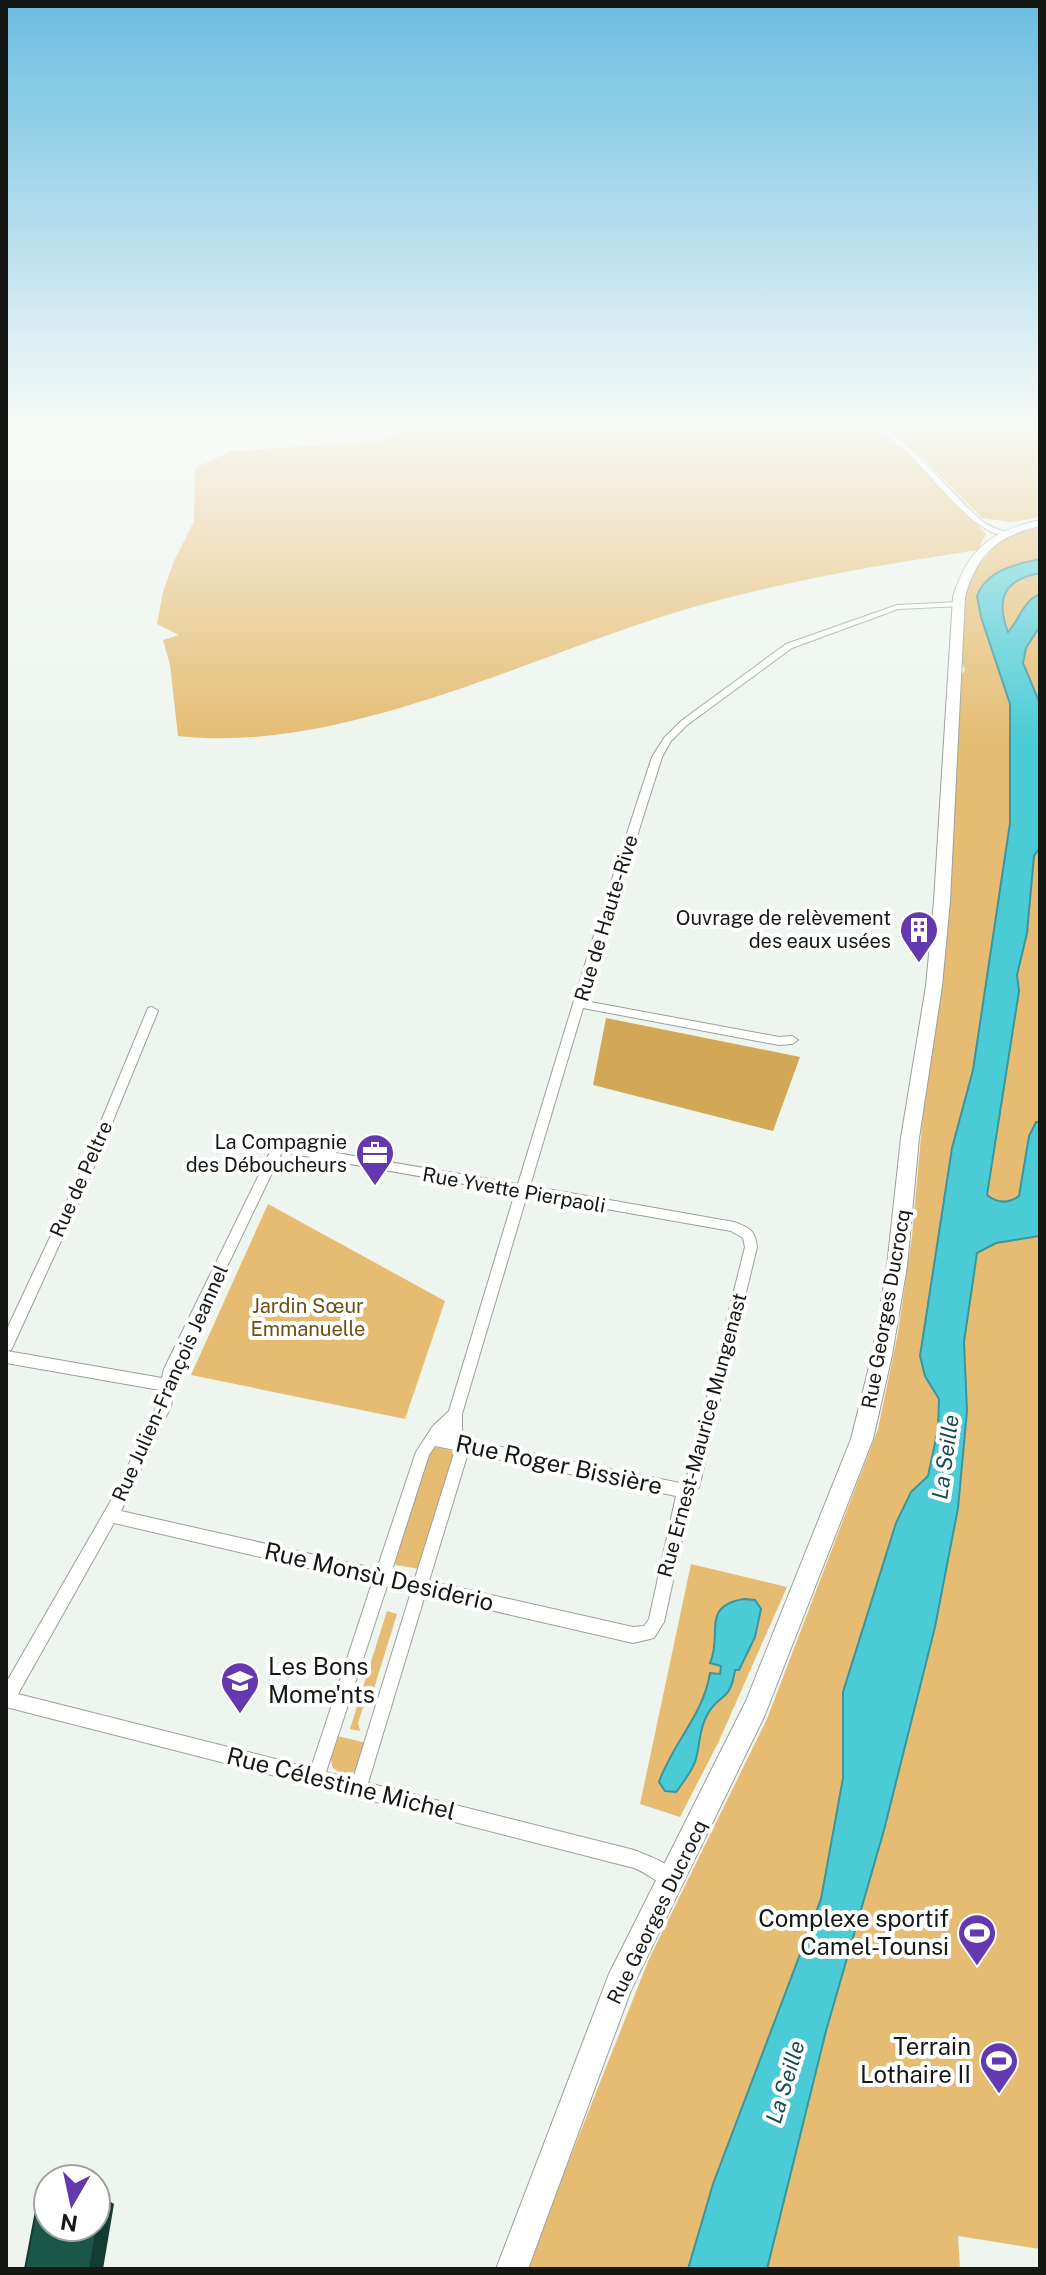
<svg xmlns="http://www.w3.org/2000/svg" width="1046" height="2275" font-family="'Public Sans',sans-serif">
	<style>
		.green { fill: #e5bc71 }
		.forest { fill: #d2a756 }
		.water { fill: #4acbd6; stroke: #3a959c; stroke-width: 2 }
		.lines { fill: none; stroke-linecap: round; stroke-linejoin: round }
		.street-casing { stroke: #9ba19a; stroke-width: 2 }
		.secondary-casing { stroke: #9ba19a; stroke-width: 2 }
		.street { fill: #fff; fill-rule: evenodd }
		.secondary { fill: #fff; fill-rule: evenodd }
		.shaded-wall { fill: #133d32 }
		.building { fill: #1b5748; stroke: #133d32; stroke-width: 2 }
		.labels { text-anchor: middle; stroke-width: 8; stroke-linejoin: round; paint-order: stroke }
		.street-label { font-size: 20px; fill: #151815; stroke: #fff }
		.poi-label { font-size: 20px; fill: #151815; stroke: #fff; text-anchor: end }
		.park-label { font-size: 20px; fill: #6d5012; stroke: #fff }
		.water-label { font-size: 22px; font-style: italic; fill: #174e53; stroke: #fff }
		.near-street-label { font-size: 24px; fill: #151815; stroke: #fff }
		.near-poi-label { font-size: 24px; fill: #151815; stroke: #fff; text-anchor: end }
	</style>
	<rect width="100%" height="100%" fill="#eef5ee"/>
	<path class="green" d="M410,423h456l36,25 84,86 -8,16c-106,16 -212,34 -314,66 -148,47 -328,138 -486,120l-8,-71 -7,-25 16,-5 -22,-11 6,-32 11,-31 20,-40 1,-53 36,-17 153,-10z
		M876,423h164v94l-29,5 -29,-4 -59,-60z
		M1040,524v35l-40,12 -20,17 1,29 29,87v119l-37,247 -21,78 -32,208 5,20 14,23 -1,30 -10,47 -17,16 -15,31 -53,169v86l-22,121 -108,285 -25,85h-162l123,-310 118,-240 111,-290 20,-96 14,-97 12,-133 25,-190 11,-236 5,-7 -3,-8 2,-65 8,-23 30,-37z
		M1040,573v131c-14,-37 -38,-70 -37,-110l10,-12z
		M1040,847v1402l-82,-13 2,33h-193l59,-238 58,-201 51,-203 23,-119 9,-97 -3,-69 53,-367 10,-42 7,-77z
		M268,1204l177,97 -40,118 -214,-44z
		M436,1447l16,4 3,6 -36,112 -23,-4 -2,-4 35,-109z
		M691,1564l96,23 -68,154 -39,76 -40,-13z
		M387,1611l10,3 -26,84h-5l-8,25 2,8 -10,-2z
		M337,1736l30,7 -13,29 -12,2 -9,-6 -3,-10z"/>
	<path class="forest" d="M606,1018l194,39 -27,74 -180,-46z"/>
	<path class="water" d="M1040,559v14c-37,7 -44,26 -32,59 12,-13 15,-31 32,-38v32l-14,22 -3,15 17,41v143l-6,9 -7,77 -10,42 2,16 -32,204c10,8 21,9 32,1l10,-60 7,-14h4v114l-44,7 -19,10 -13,89 3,69 -9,97 -23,119 -51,203 -58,201 -59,238h-79l25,-85 108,-285 22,-121v-86l53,-169 15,-31 17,-16 10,-47 1,-30 -14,-23 -5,-20 32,-208 21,-78 37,-247v-119l-29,-87 -4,-21c10,-26 39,-32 63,-37z
		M744,1599l11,1 6,9 -6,28 -16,33h-4c-5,33 -15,22 -28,45 -8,15 -7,29 -11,44 -4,13 -12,22 -20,33l-11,-1 -6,-9c13,-38 45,-68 51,-109l10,1 1,-8 -11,-3c13,-28 -10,-57 34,-64z"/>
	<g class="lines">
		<defs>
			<path id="street" d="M166,423h6l-3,10 -3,2 -3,-2z
				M867,423c30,0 89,77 115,98 6,5 15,8 23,11v4c-34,-3 -76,-66 -103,-88 -11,-9 -24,-16 -35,-25z
				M958,602h3v4l-63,3 -106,39 -105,77 -16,16 -9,16 -77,244 194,36 13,-1 6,4 -6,4 -13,1 -196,-37 -53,178 204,36c16,6 21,8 23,25l-58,240 -8,11 -27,124 -10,16 -21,5 -208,-48 -57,188 266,67c16,7 39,13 46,30l-3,6 -6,3c-13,-6 -24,-16 -37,-21l-628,-161v-24l107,-186 44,-91 3,-16 -154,-27v-32l69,-147 73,-176 4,-1 6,4 -71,173 -74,162 -2,4 -4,1 155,27 2,-9 110,-225 4,-1 240,41 80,-262 54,-165 12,-19 17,-17 105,-77 111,-39zM282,1152l233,41 -66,218 -16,15 -17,26 -39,117 -256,-58 50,-105 7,-37zM527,1195l204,36 12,7 2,9 -60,237 -218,-44 -5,-8v-18zM435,1446l20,4 -40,128 -24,-5 38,-118zM468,1453l208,43 -27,123 -5,7 -11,1 -204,-46zM114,1523l258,60 -61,185 -293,-74zM387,1586l24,6 -58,187 -27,-7z"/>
			<path id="secondary" d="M1040,520v6c-43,10 -63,28 -75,71l-15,304 -8,85 -23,152 -12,128 -15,89 -19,84 -109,278 -133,273 -103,279h-32l113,-295 137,-273 105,-262 21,-84 15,-89 14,-128 25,-152 8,-85 19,-304c15,-49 39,-66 87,-77z"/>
		</defs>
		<use href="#street" class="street-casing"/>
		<use href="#secondary" class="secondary-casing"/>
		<use href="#street" class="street"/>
		<use href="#secondary" class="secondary"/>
	</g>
	<path class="shaded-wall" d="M77,2172l10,7h-7z
		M102,2196l12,8 -11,65h-13z"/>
	<path class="building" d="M77,2172l3,7h-12z
		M39,2195h9v32h48v-31h6l-12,73h-65z"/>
	<linearGradient id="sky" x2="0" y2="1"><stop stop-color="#69bde1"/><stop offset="0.57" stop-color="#f7faf7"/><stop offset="1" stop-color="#f7faf7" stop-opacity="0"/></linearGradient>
	<rect width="1046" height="742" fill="url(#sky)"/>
	<defs>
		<symbol id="building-pin" viewBox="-11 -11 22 30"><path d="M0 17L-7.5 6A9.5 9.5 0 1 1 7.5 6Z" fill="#6438af" stroke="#fff"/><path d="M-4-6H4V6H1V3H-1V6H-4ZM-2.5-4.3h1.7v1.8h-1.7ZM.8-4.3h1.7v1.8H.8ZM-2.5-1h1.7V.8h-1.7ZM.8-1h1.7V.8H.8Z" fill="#fff"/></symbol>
		<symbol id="office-pin" viewBox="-11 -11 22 30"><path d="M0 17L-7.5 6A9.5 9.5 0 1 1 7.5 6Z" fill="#6438af" stroke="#fff"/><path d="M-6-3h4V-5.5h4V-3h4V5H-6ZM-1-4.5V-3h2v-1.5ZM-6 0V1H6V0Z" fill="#fff"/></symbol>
		<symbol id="school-pin" viewBox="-11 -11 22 30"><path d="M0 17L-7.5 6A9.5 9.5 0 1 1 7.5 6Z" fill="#6438af" stroke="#fff"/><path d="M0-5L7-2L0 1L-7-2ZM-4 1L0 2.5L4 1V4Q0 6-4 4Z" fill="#fff"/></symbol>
		<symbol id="stadium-pin" viewBox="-11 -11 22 30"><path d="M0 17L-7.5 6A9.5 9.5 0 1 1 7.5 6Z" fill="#6438af" stroke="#fff"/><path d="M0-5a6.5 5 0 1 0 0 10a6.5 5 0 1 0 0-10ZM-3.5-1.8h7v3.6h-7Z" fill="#fff"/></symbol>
	</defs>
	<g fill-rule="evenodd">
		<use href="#building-pin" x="897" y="908" width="44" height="60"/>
		<use href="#office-pin" x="353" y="1131" width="44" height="60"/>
		<use href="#school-pin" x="218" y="1659" width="44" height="60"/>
		<use href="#stadium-pin" x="955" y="1911" width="44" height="60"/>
		<use href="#stadium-pin" x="977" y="2039" width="44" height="60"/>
	</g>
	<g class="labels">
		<g class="street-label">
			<text transform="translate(606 918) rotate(-73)" y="7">Rue de Haute-Rive</text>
			<text transform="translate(81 1179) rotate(-66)" y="7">Rue de Peltre</text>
			<text transform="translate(514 1190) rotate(10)" y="7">Rue Yvette Pierpaoli</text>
			<text transform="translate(886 1309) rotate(-80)" y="7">Rue Georges Ducrocq</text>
			<text transform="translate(170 1383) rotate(-66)" y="7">Rue Julien-François Jeannel</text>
			<text transform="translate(702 1435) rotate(-75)" y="7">Rue Ernest-Maurice Mungenast</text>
			<text transform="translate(657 1912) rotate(-64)" y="7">Rue Georges Ducrocq</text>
		</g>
		<g class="poi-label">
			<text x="891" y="925">Ouvrage de relèvement<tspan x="891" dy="23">des eaux usées</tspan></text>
			<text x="347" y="1149">La Compagnie<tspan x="347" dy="23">des Déboucheurs</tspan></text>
		</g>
		<g class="park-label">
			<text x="308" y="1313">Jardin Sœur<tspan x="308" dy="23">Emmanuelle</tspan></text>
		</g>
		<g class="water-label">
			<text transform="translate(945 1457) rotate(-82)" y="8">La Seille</text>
			<text transform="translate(785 2082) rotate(-73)" y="8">La Seille</text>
		</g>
		<g class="near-street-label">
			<text transform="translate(559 1465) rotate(12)" y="8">Rue Roger Bissière</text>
			<text transform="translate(379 1577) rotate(13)" y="8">Rue Monsù Desiderio</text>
			<text transform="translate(341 1784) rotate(14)" y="8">Rue Célestine Michel</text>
		</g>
		<g class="near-poi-label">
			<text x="268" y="1675" text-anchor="start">Les Bons<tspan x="268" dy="28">Mome'nts</tspan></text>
			<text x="949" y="1927">Complexe sportif<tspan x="949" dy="28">Camel-Tounsi</tspan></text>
			<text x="971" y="2055">Terrain<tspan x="971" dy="28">Lothaire II</tspan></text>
		</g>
	</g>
	<rect width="1046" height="2275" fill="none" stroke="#151815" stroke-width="16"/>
	<g transform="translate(72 2203) rotate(189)"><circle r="38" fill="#ffffff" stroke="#a1a3a1" stroke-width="2"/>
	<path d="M0-6L14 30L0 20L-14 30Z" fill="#6438af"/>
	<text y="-12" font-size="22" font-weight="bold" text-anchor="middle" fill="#151815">N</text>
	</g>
</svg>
